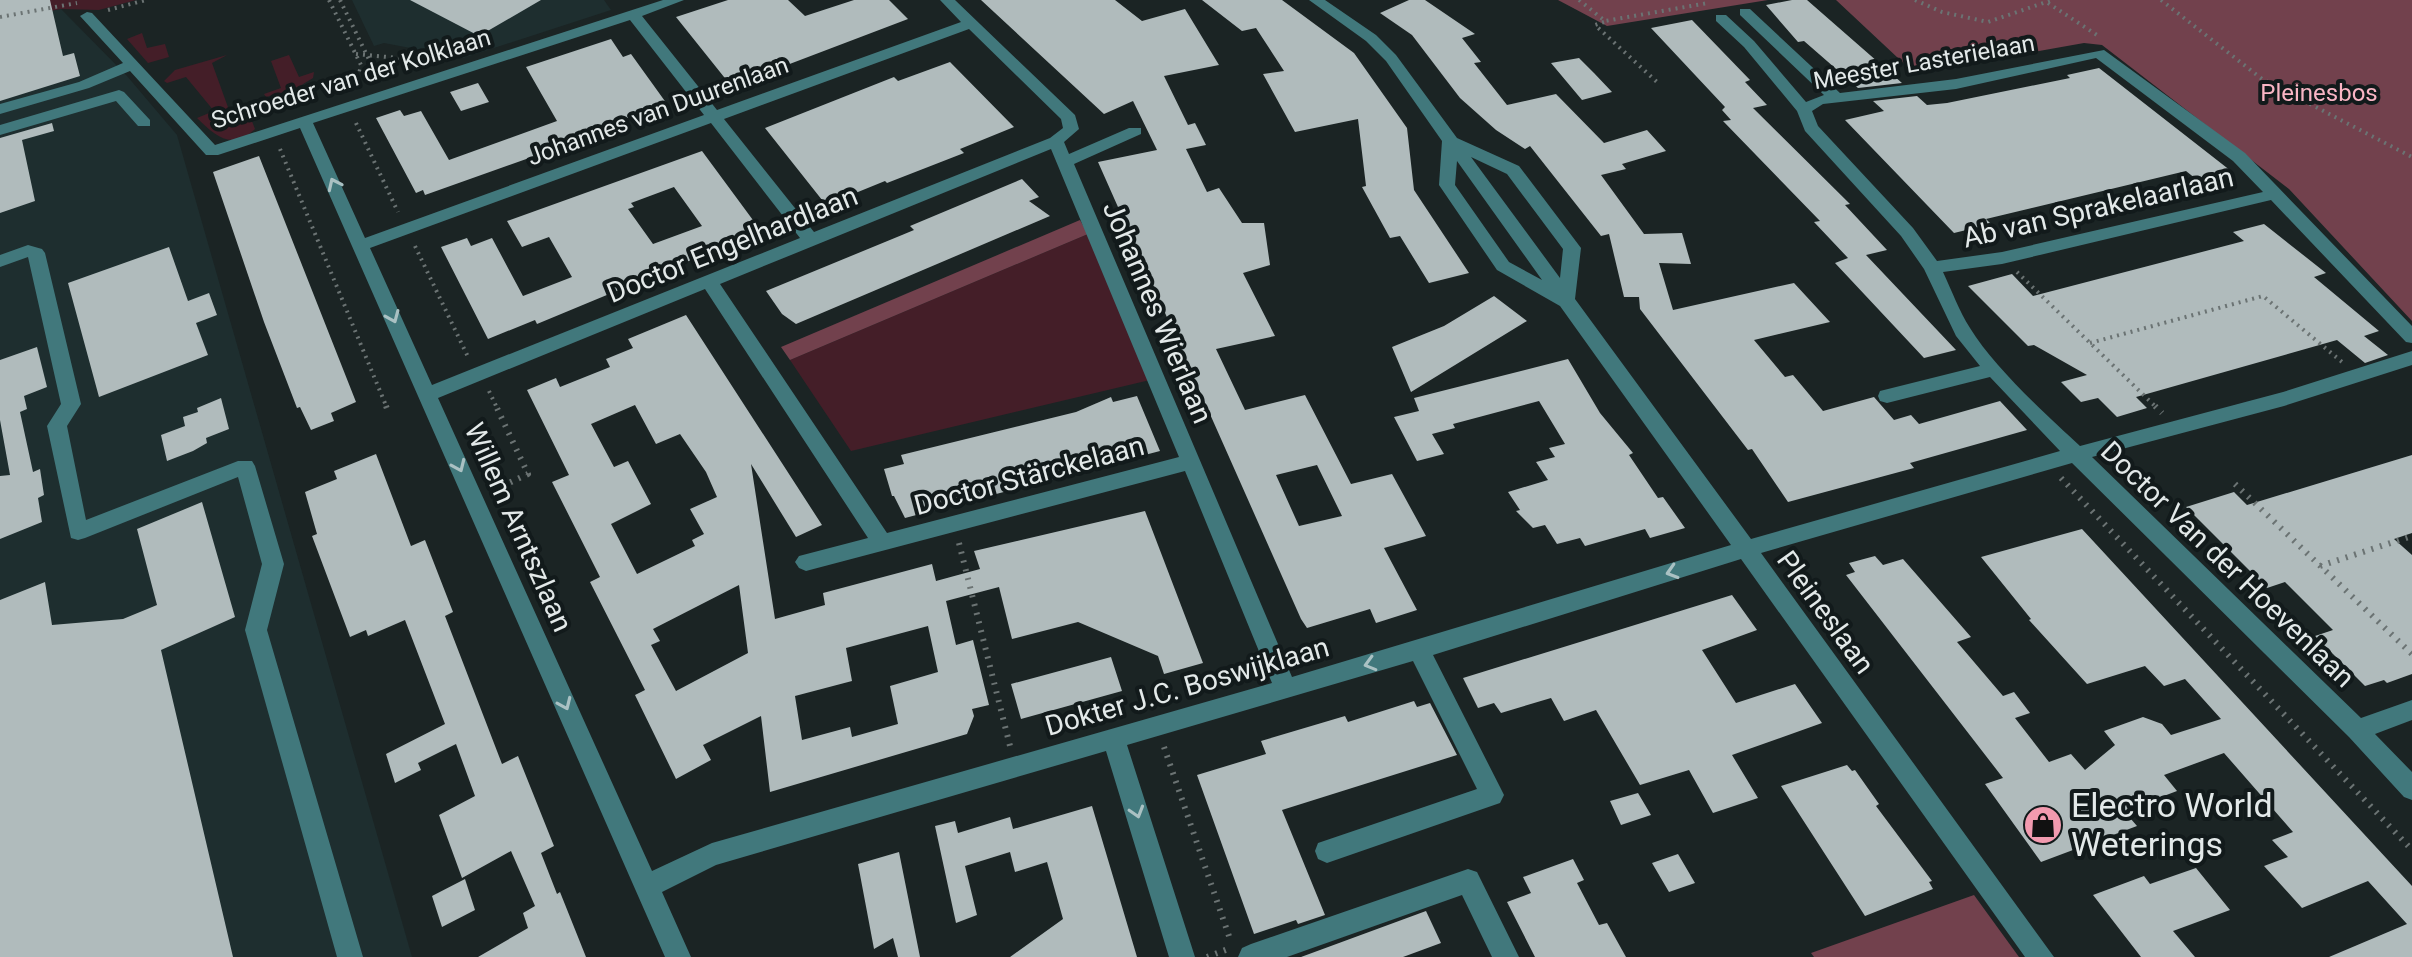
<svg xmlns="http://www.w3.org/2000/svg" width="2412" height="957" font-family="Roboto,sans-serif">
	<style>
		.built { fill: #1e2e2f }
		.green { fill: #441e28 }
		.forest { fill: #72414d }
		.building { fill: #b0bbbc; fill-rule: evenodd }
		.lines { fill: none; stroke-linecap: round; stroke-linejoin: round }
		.path-far1 { stroke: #6b7373; stroke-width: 4; stroke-dasharray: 2 5; stroke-linecap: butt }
		.path { stroke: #6b7373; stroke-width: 6; stroke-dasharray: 2 7; stroke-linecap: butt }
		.minor { fill: #41787c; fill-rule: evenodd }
		.oneway { stroke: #aac1c3 }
		.labels { text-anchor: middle; stroke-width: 8; stroke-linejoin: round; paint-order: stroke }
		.far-street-label { font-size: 24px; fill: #e3e9e9; stroke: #121a1b }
		.far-park-label { font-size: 24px; fill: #f9b5c4; stroke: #121a1b }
		.street-label { font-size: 28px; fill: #e3e9e9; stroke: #121a1b }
		.near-poi-label { font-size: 34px; fill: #e3e9e9; stroke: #121a1b; text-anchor: start }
	</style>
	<rect width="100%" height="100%" fill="#1b2424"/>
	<path class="built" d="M352,0h252l7,10 -148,48 -79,-15 -10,3z
		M61,9l66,67 50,59 235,822h-412v-937z"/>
	<path class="green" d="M0,0h136l-37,10 -38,-1 -61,11z
		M142,33l5,15 18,-4 4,13 -21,6 -21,-24z
		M227,55l-15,8 17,47 17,-4 9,23c-23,22 -40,7 -58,-11l17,-7 -28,-34 -19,6 -3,-2 11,-11z
		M289,55l10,22 15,-5 -1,6 -18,11 -29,8 -2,-3 17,-6 -10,-27z
		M1088,234l62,146 -299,71 -61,-91z"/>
	<path class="forest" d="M1558,0h210l-161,26z
		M1836,0h576v321l-123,-132 -187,-144 -18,-2 -170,30z
		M1080,220l8,14 -298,126 -9,-13z
		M1974,895l45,62h-205l-3,-4z"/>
	<path class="building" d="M0,0h50l13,56 11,-3 6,23 -80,25z
		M410,0h131l-62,36z
		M728,0h60l17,16 49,-16h35l19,19 -155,59 -3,-4 -22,8 -52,-65z
		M981,0h134l27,21 43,-12 34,56 -55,11 24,49 7,-2 11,22 -20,4 21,43 12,-4 23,35h22l6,42 -27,8 32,63 -59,13 29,61 60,-15 46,89 41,-10 34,62 -42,12 33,62 -41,13 -6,-14 -63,19 -6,-9 -203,-457 59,-12 -24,-49 -29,13zM1317,465l25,51 -43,10 -23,-51z
		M1202,0h80l72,53 53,75 7,62 55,83 -40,10 -29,-47 -10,2 -28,-51 4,-1 -8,-67 -63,13 -32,-58 21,-3 -28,-43 -14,3z
		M1409,0h16l50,34 -13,4 19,24 -7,1 33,42 49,-11 48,49 43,-13 19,21 -44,13 4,5 -25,6 43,59 38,-1 9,31 -32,-1 14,47 121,-27 36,39 -76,18 31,37 8,-2 30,36 51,-14 20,23 17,-5 8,9 81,-23 27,29 -117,33 4,5 -126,34 -36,-53 -4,1 -108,-141 -1,-12h-15l-15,-63 -8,2 -71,-90 -5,3 -29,-19 -36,-32 -48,-63 -32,-22z
		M1792,0h15l95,83 -44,5 -54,-47 -6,1 -32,-37z
		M1692,20l58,60 -5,2 22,23 -14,3 97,96 -5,1 42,45 -21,5 90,95 -32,8 -89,-95 13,-5 -34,-36 6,-1 -97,-100 8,-1 -9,-10 3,-3 -74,-79z
		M611,39l12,18 8,-3 36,50 -62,22 3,4 -183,65 -2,-5 -7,3 -40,-75 24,-8 4,6 17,-5 28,49 108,-39 -31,-54z
		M1579,58l15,15 18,19 -30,8 -31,-37z
		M950,62l64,65 -54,22 4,4 -77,30 -2,-2 -59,24 -61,-77 129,-51 4,4z
		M2099,68l132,103 -35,8 -10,-8 -200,48 5,5 -37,9 -109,-113 39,-9 -11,-10 44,-5 10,9 20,-2 123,-25 -3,-3z
		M478,83l11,19 -28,9 -11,-19z
		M52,123l2,8 -32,9 13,61 -35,12v-75z
		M702,151l59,80 -224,93 -2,-4 -47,19 -47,-92 26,-9 4,8 21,-8 31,58 49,-19 -23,-40 -27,10 -15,-26zM674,187l28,39 -49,18 -25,-35 6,-2 -3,-4z
		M259,156l97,246 -25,11 3,8 -23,9 -11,-23 -3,1 -33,-86 -51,-150z
		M1022,179l17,18 -10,4 21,15 -254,108 -14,-10 -16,-23 136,-56 12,-5 -4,-4z
		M2264,224l62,49 -12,4 65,54 -15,5 24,19 -23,8 -28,-23 -201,57 11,11 -30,9 -19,-19 -17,4 -20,-20 26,-7 -53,-30 -6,1 -60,-60 44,-12 21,22 211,-55 -11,-9z
		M169,247l19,54 21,-8 8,22 -21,8 12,32 -109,42 -31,-114z
		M1494,296l33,25 -116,71 -19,-45 52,-21z
		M686,315l136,210 -26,12 -45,-73 24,155 50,-14 -2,-12 109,-29 4,17 44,-12 -6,-18 171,-40 58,152 -39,11 -6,-18 -80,-34 -66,17 -13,-52 -53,14 10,44 17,-5 16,65 -17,4 2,7 -7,18 -197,58 -9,-76 -58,29 8,15 -35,19 -41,-84 10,-5 -55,-108 10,-5 -48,-95 17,-7 -42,-85 29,-12 4,9 50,-20 -4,-8 27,-11 -5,-9zM635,405l21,39 24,-10 26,38 11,25 -27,12 14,25 -12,6 3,6 -58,28 -26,-50 40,-20 -23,-43 -14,6 -23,-43zM739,585l9,68 -72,38 -25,-46 9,-4 -7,-12zM928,626l10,46 -48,14 8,38 -46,13 -2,-10 -48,13 -7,-44 57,-15 -6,-33z
		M37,347l10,40 -23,9 3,13 -7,3 13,60 7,-3 4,26 -6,3 4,24 -42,17v-63l10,-1 -10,-55v-60z
		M1568,359l32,54 33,40 -4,2 29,43 5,-1 22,31 -35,10 -5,-9 -60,17 -5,-8 -23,6 -12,-19 -12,3 -17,-17 4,-1 -12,-18 40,-12 -12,-18 19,-5 -6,-9 16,-4 -26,-43 -86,23 2,4 -23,6 12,20 -27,7 -23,-44 25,-6 -5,-13z
		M1137,396l23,55 -255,67 -11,-22h-2l-8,-27 20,-5 -3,-9 175,-43 35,-15 2,5z
		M221,398l8,31 -23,9 1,5 -14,8 -26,10 -6,-26 24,-9 -2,-9 15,-5 -1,-4z
		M376,454l35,92 14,-6 28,72 -8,4 57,148 16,-8 36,90 -13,7 16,41 3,-2 26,65h-108l50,-29 -5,-15 12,-7 -24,-55 -49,27 -23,-63 36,-19 -19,-52 -38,19 3,7 -26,13 -9,-29 59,-30 -40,-104 -37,16 -2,-6 -16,7 -38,-101 5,-2 -12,-42 32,-13 -3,-8z
		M2412,455v78l-18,6 18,16v119l-25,9 -3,-3 -19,6 -50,-50 18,-6 -48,-48 -18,6 -81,-81 48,-15 13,13z
		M202,502l33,115 -74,33 72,307h-233v-357l45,-18 7,43 71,-6 34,-14 -20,-76z
		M2082,529l330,357v71h-83l78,-33 -39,-43 -66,27 -38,-42 24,-9 -16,-17 21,-8 -69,-79 -60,22 13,16 -53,20 13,15 -96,36 -56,-78 18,-6 -157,-203 9,-3 -6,-9 26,-7 8,9 20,-6 68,78 -14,5 46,54 11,-4 16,21 -15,5 34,44 22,-8 14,16 30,-25 -11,-14 39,-14 19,7 9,11 50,-16 -36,-40 -21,7 -19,-20 -58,18 -58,-64 2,-1 -50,-62z
		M1732,595l25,35 -55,20 34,53 59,-19 27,39 -90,32 26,43 -45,15 -24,-43 -49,15 -44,-75 -32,11 -13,-23 -50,15 -7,-10 -16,5 -15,-30z
		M1111,657l11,34 -101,28 -10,-35z
		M1414,701l3,6 13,-4 27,52 -175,55 43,105 -27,9 -2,-4 -42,14 -57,-159 69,-21 -5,-13 84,-25 3,6z
		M1847,765l5,6 3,-1 24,34 -3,2 56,75 -3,1 4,7 -68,27 -84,-130z
		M1638,793l13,22 -30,10 -11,-24z
		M1092,806l45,151h-127l53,-38 -16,-57 -32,10 -5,-20 -45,14 12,49 -21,8 -21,-97 20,-5 3,12 52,-16 3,12z
		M899,852l21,105h-22l-5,-19 -19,11 -16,-85z
		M1678,854l17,29 -26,9 -17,-29z
		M1573,859l11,21 -7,3 22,42 8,-2 19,34h-91l-28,-55 24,-9 -8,-16z
		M2196,868l34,42 -57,21 22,26h-54l-48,-62 51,-19 6,8z
		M465,879l10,31 -33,17 -10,-31z
		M1426,911l15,32 -38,14h-102z"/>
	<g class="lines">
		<path class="path-far1" d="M329,0l32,65 -2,9 -15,13
			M340,0l39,80
			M1579,0l26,21 103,-18
			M1915,0l27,12 46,10 64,-22
			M2161,0l101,79 150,78
			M2048,3l52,34
			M108,10l38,-10
			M0,17l77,-14
			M1604,22l-9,3 62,57
			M356,54l74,7
			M356,123l42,89
			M280,149l107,259
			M415,246l54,113
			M2017,272l140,136
			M2090,343l173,-47 79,66
			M489,391l8,17"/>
		<path class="path" d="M386,406l2,5
			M2155,406l7,7
			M2061,478l351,372
			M2235,484l177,170
			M494,490l34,-16 -32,-68
			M959,543l51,203
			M2320,566l92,-30
			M1164,747l67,195
			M1207,957l21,-8"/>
		<path class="minor" d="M663,0h21l-42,16 75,94 244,-88 -21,-22h15l120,115 4,14 -15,13 5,12 60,-26h12v6l-67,30 218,513 439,-132 -171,-239 -63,-36 -58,-85 3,-44 -56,-80 -20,-20 -57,-41h16l51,35 20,20 61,83 62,28 62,82 -6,51 176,240 309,-88 -70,-74 -103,26 -7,-2 -2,-5 2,-5 100,-25 -24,-30 -32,-67 -23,-33 -96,-105 -8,-20 -53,-64 -28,-26v-6h10l28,26 52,61 18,-7 -84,-80v-6h10l90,84 116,-14 148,-29 141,103 167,173v17l-6,-1 -135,-142 -269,64 -59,8c9,19 16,39 27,56 23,38 76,87 110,118l203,-54 129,-41v14l-128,41 -192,51 269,261 51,-18v20l-37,14 37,38v28l-8,-3 -55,-60 -277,-274 -311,90 293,404h-29l-284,-398 -308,96 67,132 4,8 -4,8 -173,60 -9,-4 -3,-8 3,-8 159,-54 -64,-128 -286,84 68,212h-26l-63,-206 -390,114 -54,27 29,65h-26l-365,-829 -82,27h-12l-76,-84 -41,17 -89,26v-10l79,-22 44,-19 -43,-47 7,-4 5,1 123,132zM630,20l74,95 -339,123 -52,-115zM969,29l92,90 2,9 -13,10 -236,94 -90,-113zM2096,58l137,103 30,31 -261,60 -65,9 -24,-33 -95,-102 -6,-15 11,-7 133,-15zM711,123l89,115 -368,147 -62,-137zM1051,149l128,308 -292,76 -167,-249zM1471,157l36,17 56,75 -3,29zM1457,161l85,119 -33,-18 -54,-77zM705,289l163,249 -69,18 -4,6 4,6 7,3 379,-100 87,212 -560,160 -60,28 -214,-473z
			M119,90l5,2 26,28v6h-12l-22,-25 -116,34v-10z
			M28,245l14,4 3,4 36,151 -14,22 19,94 152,-59h14l3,5 29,98 -17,66 96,327h-26l-92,-327 17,-66 -24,-87 -153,61 -7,2 -7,-2 -24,-112 14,-22 -33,-147 -28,10v-12z
			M1468,869l9,3 42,85h-27l-30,-62 -175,62h-49l4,-9 9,-4z"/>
	</g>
	<defs><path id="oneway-chevron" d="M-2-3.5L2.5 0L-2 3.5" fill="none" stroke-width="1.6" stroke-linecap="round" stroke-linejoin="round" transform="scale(2)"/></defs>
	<g class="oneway">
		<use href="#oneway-chevron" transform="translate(334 184) rotate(-115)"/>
		<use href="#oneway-chevron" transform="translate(393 317) rotate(67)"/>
		<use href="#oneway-chevron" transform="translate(459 466) rotate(66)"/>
		<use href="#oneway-chevron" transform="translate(1672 572) rotate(163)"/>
		<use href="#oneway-chevron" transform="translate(1370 664) rotate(164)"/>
		<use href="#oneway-chevron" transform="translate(565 704) rotate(66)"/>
		<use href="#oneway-chevron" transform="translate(1137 812) rotate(73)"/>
	</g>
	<defs>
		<symbol id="shop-disc" viewBox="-11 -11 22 22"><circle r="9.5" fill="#f29aaf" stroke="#121a1b"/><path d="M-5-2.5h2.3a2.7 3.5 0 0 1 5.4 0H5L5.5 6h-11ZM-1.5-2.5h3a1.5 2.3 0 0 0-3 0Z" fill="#111"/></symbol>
	</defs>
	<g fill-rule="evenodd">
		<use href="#shop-disc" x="2021" y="803" width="44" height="44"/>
	</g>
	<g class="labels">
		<g class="far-street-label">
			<text transform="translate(1924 62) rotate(-10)" y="8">Meester Lasterielaan</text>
			<text transform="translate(351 79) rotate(-17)" y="8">Schroeder van der Kolklaan</text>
			<text transform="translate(658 111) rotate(-20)" y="8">Johannes van Duurenlaan</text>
		</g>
		<g class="far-park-label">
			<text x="2319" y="101">Pleinesbos</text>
		</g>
		<g class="street-label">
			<text transform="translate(2098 207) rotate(-13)" y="10">Ab van Sprakelaarlaan</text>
			<text transform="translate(732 244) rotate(-22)" y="10">Doctor Engelhardlaan</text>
			<text transform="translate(1158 312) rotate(67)" y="10">Johannes Wierlaan</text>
			<text transform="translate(1029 475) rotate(-15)" y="10">Doctor Stärckelaan</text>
			<text transform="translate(519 527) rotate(66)" y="10">Willem Arntszlaan</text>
			<text transform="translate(2228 564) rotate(44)" y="10">Doctor Van der Hoevenlaan</text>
			<text transform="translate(1826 612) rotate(54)" y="10">Pleineslaan</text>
			<text transform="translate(1187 686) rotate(-16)" y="10">Dokter J.C. Boswijklaan</text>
		</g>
		<g class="near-poi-label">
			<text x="2071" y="817">Electro World<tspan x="2071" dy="39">Weterings</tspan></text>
		</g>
	</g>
</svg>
